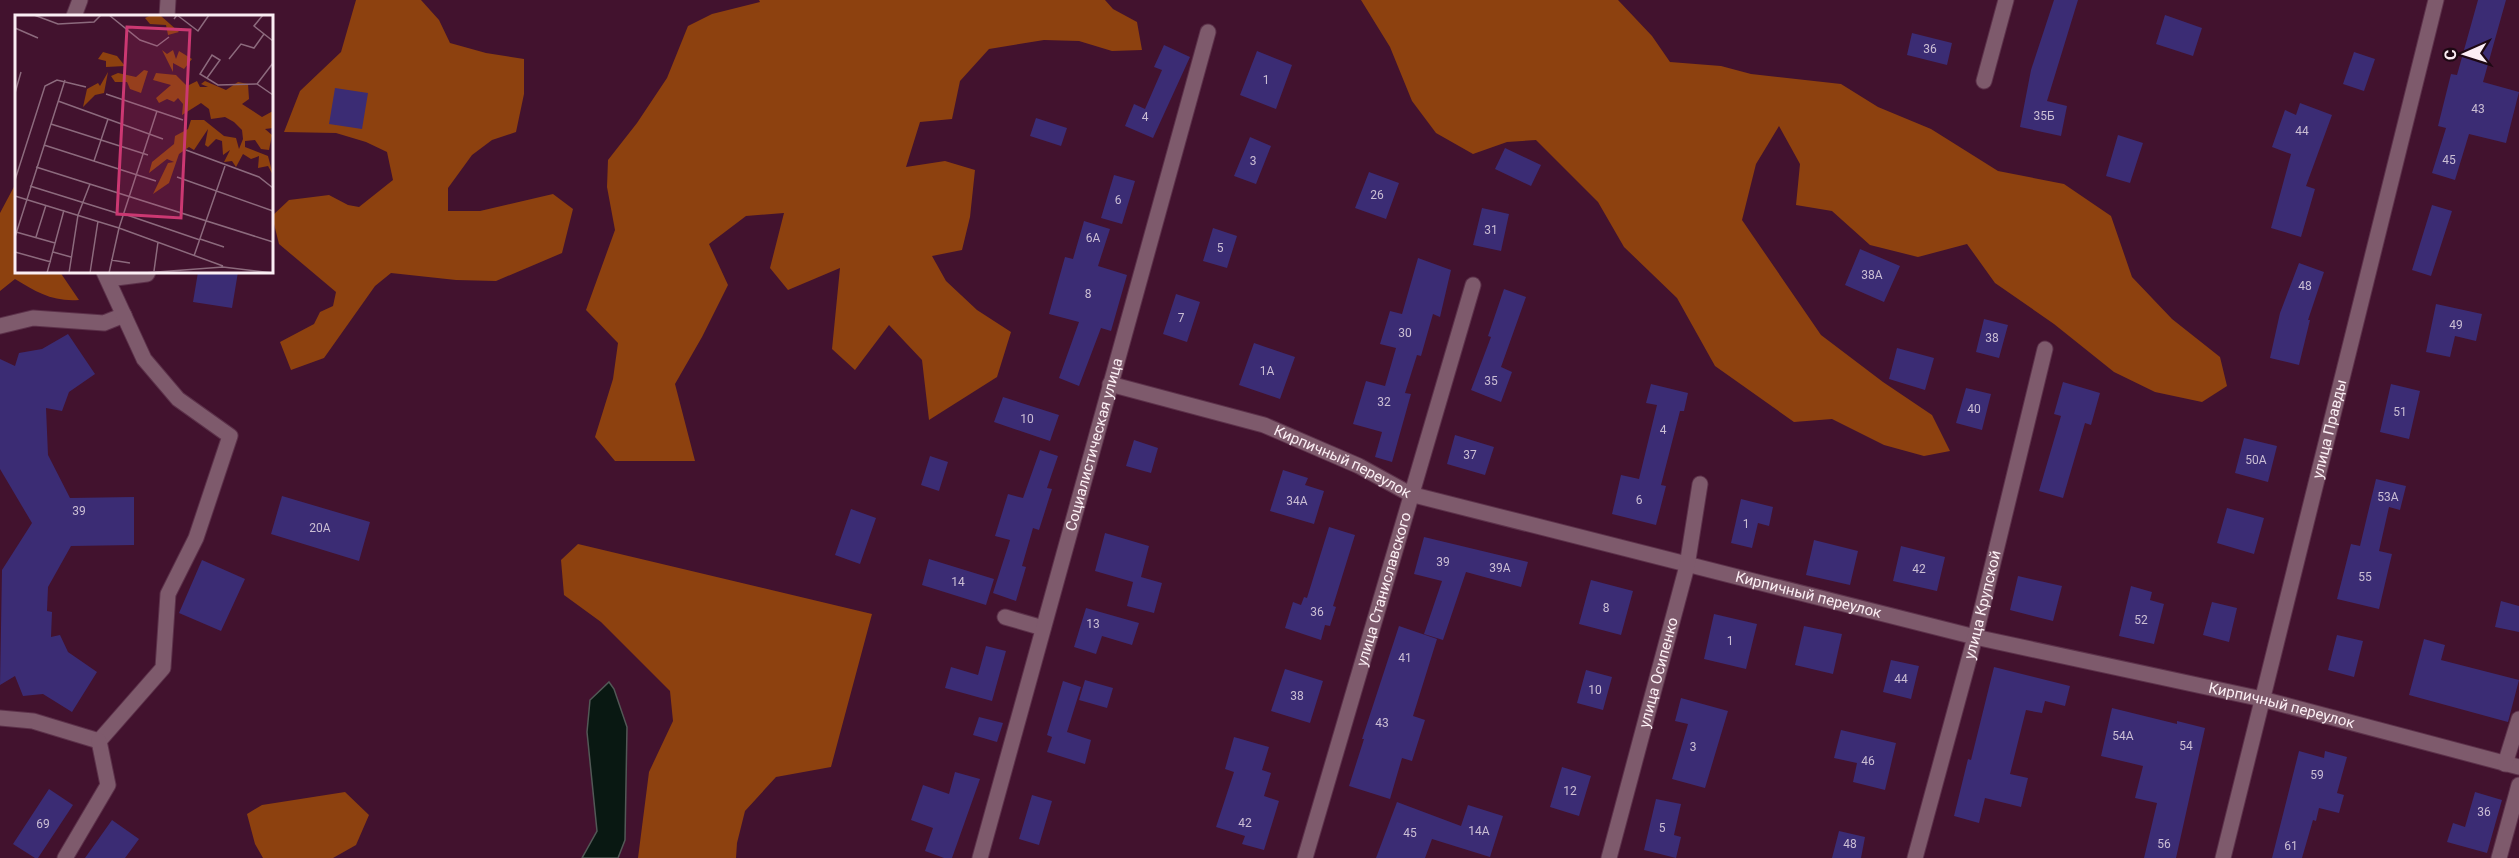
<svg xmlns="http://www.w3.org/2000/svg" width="2519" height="858" font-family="Roboto,sans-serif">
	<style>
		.forest { fill: #8d410f }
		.water { fill: #091812; stroke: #525856; stroke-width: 1.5 }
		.building { fill: #3b2c74 }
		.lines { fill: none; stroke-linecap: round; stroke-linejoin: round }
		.minor-casing { stroke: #5c314a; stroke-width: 17 }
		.minor { stroke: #7e5a6c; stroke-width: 15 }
		.labels { text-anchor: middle; stroke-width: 6; stroke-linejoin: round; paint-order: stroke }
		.number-label { font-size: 12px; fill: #cbbed4 }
		.street-label { font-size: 15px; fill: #fbeef4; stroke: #1d0813 }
		.inset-road { fill: none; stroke: #8c6a7d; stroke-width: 1.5 }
		.view { fill: #cb3872; fill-opacity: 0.15; stroke: #cb3872; stroke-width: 3 }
		.inset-edge { fill: none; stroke: #fbeef4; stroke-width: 3 }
	</style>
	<rect width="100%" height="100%" fill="#42122e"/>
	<path class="forest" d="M356,0h65l18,20 11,23 36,10 38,6v35l-8,38 -24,8 -20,15 -24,33v23h32l73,-17 20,15 -11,44 -66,28 -40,-1 -65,-7 -16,13 -51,72 -33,12 -11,-28 34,-18 6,-12 13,-6 3,-14 -57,-48 -7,-28 17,-16 40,-5 19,10 11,2 34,-27 -6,-28 -21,-10 -30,-9 -52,-1 16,-41 41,-39z
		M759,0h346l8,9 24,13 5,28 -30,1 -33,-10 -35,-1 -55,9 -29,32 -8,38 -32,3 -14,45 39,-6 30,9 -5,47 -8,33 -30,6 14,25 31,29 34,22 -14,45 -68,43 -7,-60 -33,-35 -34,45 -23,-21 8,-81 -52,22 -18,-22 14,-55 -38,3 -37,28 19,41 -26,52 -27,47 20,77h-80l-20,-24 18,-58 5,-36 -32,-33 29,-80 -8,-43 1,-27 29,-37 30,-45 21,-52 24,-12 48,-12z
		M1361,0h257l34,36 18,26 51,4 30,8 90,10 37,23 53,22 67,42 66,13 47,32 21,61 40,42 48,38 7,29 -25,16 -47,-10 -41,-20 -60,-48 -59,-41 -28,-39 -49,13 -48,-12 -38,-34 -36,-6 4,-41 -21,-38 -23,38 -14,56 79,115 62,47 49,33 18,36 -26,5 -40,-11 -52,-26 -38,3 -79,-56 -38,-68 -53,-51 -26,-45 -62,-62 -29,2 -34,12 -37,-21 -24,-32 -22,-54z
		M16,183v89h44l19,28c-26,2 -43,-8 -64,-21l-15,12v-78z
		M578,544l294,70 -41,153 -55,10 -31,34 -8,32 -1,15h-98l11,-86 24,-51 -3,-30 -69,-69 -37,-27 -3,-35z
		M345,792l24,23 -13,30 -23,13h-70l-8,-14 -8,-30 15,-9z"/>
	<path class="water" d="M609,682l5,7 13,38 -2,113 -7,18h-36l15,-27 -10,-99 3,-32z"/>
	<path class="building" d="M2054,0h24l-31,101 20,5 -6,30 -41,-9 11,-57z
		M2478,0h28l-23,82 36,10 -13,51 -37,-9 -14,46 -23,-7 14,-45 -8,-2 13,-52 6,1z
		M2165,15l37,13 -9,28 -37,-12z
		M1912,33l40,10 -5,22 -40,-10z
		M1164,45l26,12 -37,81 -28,-12 9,-22 11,5 17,-39 -8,-3z
		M1257,51l35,14 -16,44 -36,-14z
		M2354,52l21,7 -11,32 -21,-7z
		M335,88l33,5 -6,36 -33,-5z
		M2300,103l32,12 -26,71 9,3 -14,48 -30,-9 20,-74 -19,-7 13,-37 11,5z
		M1036,118l31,10 -6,18 -31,-10z
		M2118,135l25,8 -13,40 -24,-7z
		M1250,137l21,9 -15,38 -22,-8z
		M1505,148l36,17 -10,21 -36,-17z
		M1369,172l30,11 -13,36 -31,-11z
		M1114,175l21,6 -13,43 -21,-6z
		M2432,205l20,6 -21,65 -19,-6z
		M1482,208l27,6 -8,37 -28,-6z
		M1084,221l26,8 -12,37 29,9 -16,56 -10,-3 -22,58 -20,-8 20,-56 -30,-8 16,-57 8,2z
		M1213,228l24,8 -10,32 -24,-7z
		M1860,249l40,17 -16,36 -39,-17z
		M1418,258l33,12 -11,47 -7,-3 -12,42 -4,-1 -12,38 6,1 -19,68 -17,-5 7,-25 -29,-8 13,-43 19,5 11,-38 -16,-4 10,-33 12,3z
		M2299,263l25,9 -16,48h2l-11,45 -29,-7 10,-45z
		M198,272h40l-6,36 -39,-6z
		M1504,289l22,8 -25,70 11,5 -11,30 -30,-12 20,-53 -3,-1z
		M1176,294l24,8 -13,40 -24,-8z
		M2436,304l46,10 -6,27 -21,-5 -5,21 -24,-5z
		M1984,319l24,6 -9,33 -23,-6z
		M68,334l27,40 -26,18 -7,19 -16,-3 2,47 22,43 64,-1v48l-63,1 -23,41 -1,24 5,1 -1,25 9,-2 8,17 29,20 -25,40 -29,-18 -20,2 -8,-20 -15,9 2,-115 30,-47 -32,-54v-110l15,7 4,-13 23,-4z
		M1254,343l41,14 -15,42 -41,-14z
		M1897,348l37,10 -9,32 -36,-11z
		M2063,382l37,11 -9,32 -6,-2 -22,75 -24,-7 22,-75 -7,-2z
		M1651,384l37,9 -4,18h-4l-19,74 5,1 -10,39 -44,-11 9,-39 18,4 18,-74 -11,-2z
		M2391,384l29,7 -11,48 -29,-7z
		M1966,388l25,6 -9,36 -26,-7z
		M1003,397l56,18 -9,26 -56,-19z
		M1455,435l39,12 -9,28 -38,-11z
		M2244,438l33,8 -9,36 -33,-9z
		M1134,440l24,8 -7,25 -25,-7z
		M1040,450l18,6 -11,32 5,1 -13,41 -6,-2 -11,38 4,1 -10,34 -23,-8 17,-53 -15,-4 13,-42 15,4z
		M930,456l18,6 -9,29 -18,-6z
		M1283,470l25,8 -3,7 19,6 -10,33 -44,-13z
		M2376,479l30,7 -6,24 -11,-3 -10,44 13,3 -13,55 -42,-10 14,-55 9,2z
		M282,496l88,26 -11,39 -88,-27z
		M1741,499l32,8 -4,19 -11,-3 -6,25 -21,-5z
		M2227,508l37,10 -10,36 -37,-11z
		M851,509l25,9 -16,46 -25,-9z
		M1329,527l26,8 -22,71 3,1 -6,19 -5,-1 -4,15 -36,-12 8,-26 8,3 3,-8 3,1z
		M1105,533l44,13 -8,31 21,6 -8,30 -27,-7 6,-24 -38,-11z
		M1424,537l104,25 -7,25 -55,-15 -23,68 -19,-6 18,-53 -28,-7z
		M1814,540l44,11 -8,34 -44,-10z
		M1901,546l44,11 -8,34 -44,-10z
		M929,559l65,20 -8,26 -64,-20z
		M202,560l43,19 -24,52 -42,-18z
		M2018,576l44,10 -9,35 -43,-11z
		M1591,580l42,11 -12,44 -42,-11z
		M2131,586l21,6 -2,8 14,4 -10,40 -35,-8z
		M2501,601l18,5v26l-24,-5z
		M2212,602l25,6 -8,34 -26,-7z
		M1086,608l53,15 -7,22 -30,-9 -6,18 -22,-7z
		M1714,614l43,10 -11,45 -42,-10z
		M1399,626l38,13 -24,77 12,4 -13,41 -10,-3 -12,41 -41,-13 15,-47h-2z
		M1804,626l38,8 -9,40 -38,-9z
		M2337,635l26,6 -9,36 -26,-7z
		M2424,639l21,6 -4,15 78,20 -11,42 -99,-27z
		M986,646l20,5 -14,50 -47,-13 6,-21 27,8z
		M1891,660l28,6 -8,33 -28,-7z
		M1994,667l76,19 -5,20 -20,-5 -3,12 -16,-3 -16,64 18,4 -7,29 -36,-9 -6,25 -25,-7 14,-57 3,1z
		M1285,669l38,12 -13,42 -39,-12z
		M1586,670l26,7 -9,33 -26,-7z
		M1085,680l28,8 -6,20 -28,-8z
		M1063,681l18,6 -14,45 24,8 -6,24 -38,-12 5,-15 -5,-2z
		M1681,698l47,13 -23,77 -33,-9 16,-55 -13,-3z
		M2112,708l65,16v-3l28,7 -29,130h-32l13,-55 -22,-5 8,-32 -42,-10z
		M979,717l24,6 -6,19 -24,-7z
		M1841,730l55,13 -11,47 -32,-8 4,-19 -23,-5z
		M1234,737l35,10 -7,23 9,3 -7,23 15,5 -15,49 -22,-6 3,-8 -29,-9 18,-55 -9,-3z
		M2299,751l25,7 1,-7 22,6 -10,36 7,2 -5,18 -20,-5 -3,13 -3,-1 -11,38h-30z
		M1562,767l29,9 -12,40 -29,-9z
		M955,772l25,7 -28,79h-8l-19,-7 8,-23 -22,-8 12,-35 26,9z
		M49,789l24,16 -35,53h-3l-22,-14z
		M2475,792l27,8 -15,53 -40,-11 6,-19 12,4z
		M1032,795l20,6 -13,44 -20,-6z
		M1656,799l25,5 -7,31 7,2 -5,21 -32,-8z
		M1397,802l64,24 7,-21 35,11 -13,41 -58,-18 -7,19h-49z
		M112,820l27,19 -14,19h-40z
		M1839,831l26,6 -4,21h-29z"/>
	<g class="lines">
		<defs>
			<g id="minor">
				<path d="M74,16l6,-16"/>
				<path d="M167,16l1,-16"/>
				<path d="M1984,81l22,-81"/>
				<path d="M108,279l39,-5 1,-2"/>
				<path d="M0,326l33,-8 71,5 20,-8"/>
				<path id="s1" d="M1110,384l154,41 95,41 51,28 565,143 287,62 257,68"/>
				<path d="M1005,617l38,11"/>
				<path d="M0,718l33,3 66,20"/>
				<path d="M99,741l64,-73 5,-74 28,-56 34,-102 -52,-37 -34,-40 -40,-87"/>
				<path d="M2505,764l14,-45"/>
				<path d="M65,858l43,-73 -9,-44"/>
				<path id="s2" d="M980,858l228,-826"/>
				<path id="s3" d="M1305,858l168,-573"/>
				<path id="s4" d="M1609,858l78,-292 13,-82"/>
				<path id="s5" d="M1915,858l60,-221 70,-288"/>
				<path id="s6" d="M2223,858l213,-858"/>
				<path d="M2499,858l20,-73"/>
			</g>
		</defs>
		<use href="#minor" class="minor-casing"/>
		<use href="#minor" class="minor"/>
	</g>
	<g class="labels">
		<g class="number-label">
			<text x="1930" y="53">36</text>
			<text x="1266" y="84">1</text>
			<text x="2478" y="113">43</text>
			<text x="2044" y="120">35Б</text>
			<text x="1145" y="121">4</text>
			<text x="2302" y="135">44</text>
			<text x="2449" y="164">45</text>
			<text x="1253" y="165">3</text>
			<text x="1377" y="199">26</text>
			<text x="1118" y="204">6</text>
			<text x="1491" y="234">31</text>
			<text x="1093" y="242">6А</text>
			<text x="1220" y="252">5</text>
			<text x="1872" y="279">38А</text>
			<text x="2305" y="290">48</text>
			<text x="1088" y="298">8</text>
			<text x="1181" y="322">7</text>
			<text x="2456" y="329">49</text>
			<text x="1405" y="337">30</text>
			<text x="1992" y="342">38</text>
			<text x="1267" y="375">1А</text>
			<text x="1491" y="385">35</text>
			<text x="1384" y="406">32</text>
			<text x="1974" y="413">40</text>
			<text x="2400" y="416">51</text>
			<text x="1027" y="423">10</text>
			<text x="1663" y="434">4</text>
			<text x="1470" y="459">37</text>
			<text x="2256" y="464">50А</text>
			<text x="2388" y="501">53А</text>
			<text x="1639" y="504">6</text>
			<text x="1297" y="505">34А</text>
			<text x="79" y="515">39</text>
			<text x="1746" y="528">1</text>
			<text x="320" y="532">20А</text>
			<text x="1443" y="566">39</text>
			<text x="1500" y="572">39А</text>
			<text x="1919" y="573">42</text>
			<text x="2365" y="581">55</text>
			<text x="958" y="586">14</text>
			<text x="1606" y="612">8</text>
			<text x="1317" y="616">36</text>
			<text x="2141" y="624">52</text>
			<text x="1093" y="628">13</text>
			<text x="1730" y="645">1</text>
			<text x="1405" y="662">41</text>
			<text x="1901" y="683">44</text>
			<text x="1595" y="694">10</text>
			<text x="1297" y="700">38</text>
			<text x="1382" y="727">43</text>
			<text x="2123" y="740">54А</text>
			<text x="2186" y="750">54</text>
			<text x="1693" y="751">3</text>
			<text x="1868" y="765">46</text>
			<text x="2317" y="779">59</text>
			<text x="1570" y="795">12</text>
			<text x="2484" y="816">36</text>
			<text x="1245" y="827">42</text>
			<text x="43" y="828">69</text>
			<text x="1662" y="832">5</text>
			<text x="1479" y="835">14А</text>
			<text x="1410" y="837">45</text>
			<text x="1850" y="848">48</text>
			<text x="2164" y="848">56</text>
			<text x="2291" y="850">61</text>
		</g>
		<g class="street-label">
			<text dy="5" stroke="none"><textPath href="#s6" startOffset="442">улица Правды</textPath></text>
			<text dy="5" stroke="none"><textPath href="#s2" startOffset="429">Социалистическая улица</textPath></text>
			<text dy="5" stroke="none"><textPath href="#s1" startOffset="246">Кирпичный переулок</textPath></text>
			<text dy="5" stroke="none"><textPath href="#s3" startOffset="280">улица Станиславского</textPath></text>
			<text dy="5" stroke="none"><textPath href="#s1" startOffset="732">Кирпичный переулок</textPath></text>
			<text dy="5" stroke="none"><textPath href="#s5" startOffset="262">улица Крупской</textPath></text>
			<text dy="5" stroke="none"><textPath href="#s4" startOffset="192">улица Осипенко</textPath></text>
			<text dy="5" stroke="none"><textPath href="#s1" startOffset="1218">Кирпичный переулок</textPath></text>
		</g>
	</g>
	<g transform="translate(15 15)">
		<rect width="258" height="258" fill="#42122e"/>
		<path d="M134,1h12l18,16 -11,3 -2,-10 -16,-1 -5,-6zM147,35l5,4 6,-4 3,9 3,-8 13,8 -8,10 -11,-6v9zM88,37l14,4 8,10 -19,1v-6l-8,-2zM129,55l4,1 -7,22 -11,-4 -3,-7h-12l-4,-6 7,-3 18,4zM93,57l-4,21 -9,2 -12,12 4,-18 11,-6 2,3zM141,58l20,2 11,11 10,-5 3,6h8l-7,-3 4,-3 21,9 12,-8 10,2 1,15 -7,5 20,13 11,-6v17l-8,1 7,6 -3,15 -8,-1 -6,-9 -10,1v6l23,9 5,19 -5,-9 -10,2 1,-12 -8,3 -8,-5 -7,13 -4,-6 -8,1 6,-12 -7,5 -1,-14 -6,-2 -8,8 -3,-2 3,-16 -14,21 -5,-3 -10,7 -10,29 -16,11 15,-31 6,-1 -7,-3 -18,14 3,-11 22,-18 1,-8 13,-7 3,-9h13l20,16 12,2 3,11 4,-10 -1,-9 -8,-8 -9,-5 -14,2 -2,-10 -8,-6 -19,12 1,-11 -5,-6 -4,4 -7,-3 -8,4 -3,-5 15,-13 -18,-5z" fill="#8d410f"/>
		<path class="inset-road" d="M19,0l24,9 36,-2 7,-7M94,0l31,25 17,6 12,-9M248,0l-9,11 19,15M159,4l3,-4 21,16 11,-16M0,13l23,10M214,44l12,-15 13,4 10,-14M192,63l13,-18 -8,-5 -12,19 18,11 39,-1 16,11M242,69l16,-21M0,78l6,-21M91,79l77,26M43,86l105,38M36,109l97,31M29,130l112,36M171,135l73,27 14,11M79,146l14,-42M21,152l237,75M162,162l96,34M0,165l30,-94 12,-6 29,7M15,171l93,29M0,181l104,32 104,38M109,199l76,26M1,217l39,11M0,222l50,-157M21,222l10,-32M185,224l24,8M0,237l36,10M38,237l18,5M179,241l31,-90M96,245l19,3M139,256l4,-29M32,258l17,-63M54,258l9,-58 12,-31M75,258l8,-52M94,258l10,-45 38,-117M129,258l79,-6 50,6"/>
		<path class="view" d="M112,12l63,3 -9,188 -64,-4z"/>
		<rect width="258" height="258" class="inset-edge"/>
	</g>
	<g transform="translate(2465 54) rotate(267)" stroke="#1d0813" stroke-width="4.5" paint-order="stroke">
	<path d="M0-4.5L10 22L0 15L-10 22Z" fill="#fbeef4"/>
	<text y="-9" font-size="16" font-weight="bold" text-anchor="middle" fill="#fbeef4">С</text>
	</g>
</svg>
